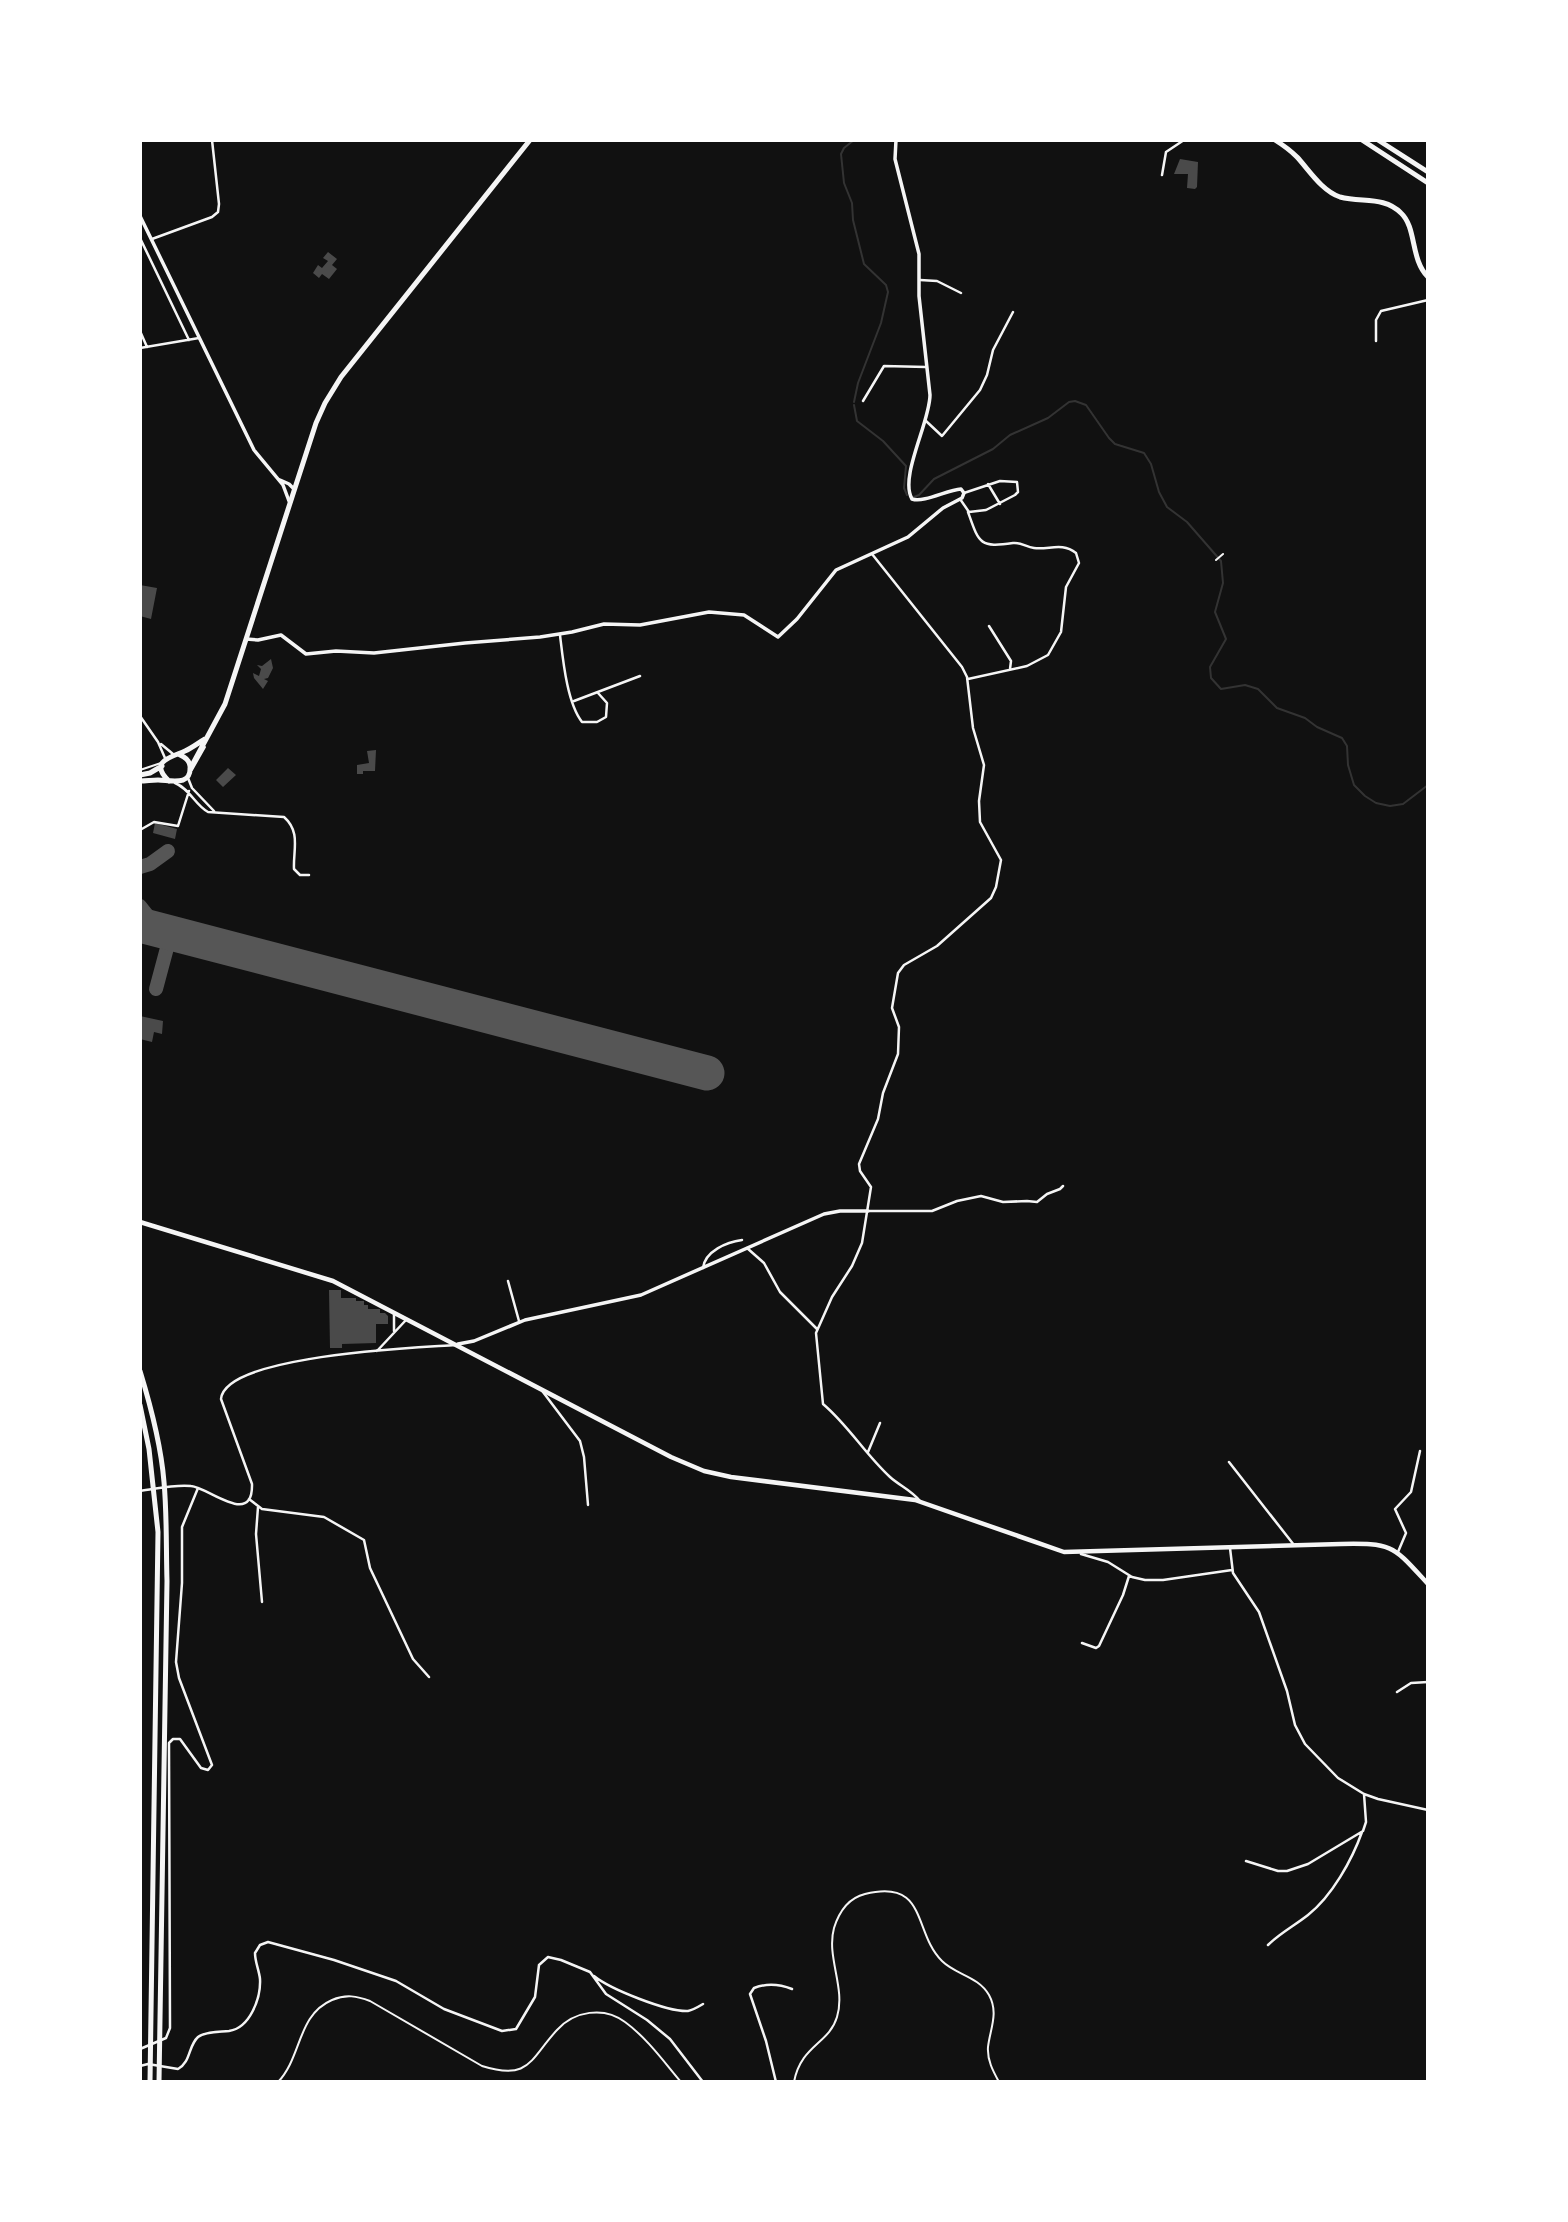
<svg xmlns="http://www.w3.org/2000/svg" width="1568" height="2222" font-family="'Alegreya Sans',sans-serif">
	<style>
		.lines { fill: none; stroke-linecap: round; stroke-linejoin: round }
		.stream { stroke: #333; stroke-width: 2 }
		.taxiway { stroke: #565656; stroke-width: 14 }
		.runway { stroke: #565656; stroke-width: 35 }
		.building { fill: #4a4a4a }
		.path { stroke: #f5f5f5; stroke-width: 2 }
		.service { stroke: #f5f5f5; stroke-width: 2 }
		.minor { stroke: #f5f5f5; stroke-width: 2.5 }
		.tertiary { stroke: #f5f5f5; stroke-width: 3.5 }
		.secondary { stroke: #f5f5f5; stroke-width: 4.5 }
		.primary { stroke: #f5f5f5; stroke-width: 5 }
		.motorway { stroke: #f5f5f5; stroke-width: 5 }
	</style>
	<rect width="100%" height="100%" fill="#111"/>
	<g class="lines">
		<path class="stream" d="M854,402l4,-19 23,-60 7,-31 -2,-7 -22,-21 -11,-44 -1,-17 -8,-20 -3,-29 3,-6 10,-8
			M854,405l3,16 26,20 23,25 -2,22 3,7
			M914,497l5,-2 15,-16 59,-30 17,-14 38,-17 21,-16 6,-1 11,4 23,33 6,6 29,9 7,11 8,28 8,15 20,15 34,39 2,22 -8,29 11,27 -16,28 1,11 10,11 24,-4 13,4 19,19 28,10 12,9 25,11 5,8 1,19 6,20 11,11 11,7 14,3 13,-2 25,-19"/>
		<path class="taxiway" d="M140,867l10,-3 18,-13
			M140,906l19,24
			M156,989l15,-56"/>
		<path class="runway" d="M140,925l567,148"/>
	</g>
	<path class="building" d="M1180,159l18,3 -1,25 -2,2 -8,-1 1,-14h-14z
		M328,252l9,7 -5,6 5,4 -8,10 -7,-5 -3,4 -6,-5 5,-8 4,3 6,-7 -5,-3z
		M140,585l17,3 -6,31 -11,-3z
		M271,659l2,9 -5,10 -4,1 4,2 -5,8 -9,-11 -1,-5 6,3 2,-7 -4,-4 5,1z
		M376,750l-1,21h-12v3h-6v-9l12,-2 -2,-12z
		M228,768l8,7 -13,12 -7,-7z
		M155,823l22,6 -2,10 -22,-6z
		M140,1016l23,5 -1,13 -8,-2 -2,10 -12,-3z
		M329,1290h12v8h15v3h8v4h4v4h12v4h5l3,3v8h-12v19l-34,1v4h-12z"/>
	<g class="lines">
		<path class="path" d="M1216,560l7,-6
			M278,2082c24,-25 19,-67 54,-82 14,-6 25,-4 38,1l112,65c48,15 48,-7 75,-36 17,-19 47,-24 68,-8 22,16 39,40 56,60
			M794,2082c7,-37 35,-38 43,-65 9,-29 -11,-60 -3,-89 5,-16 15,-30 31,-34 63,-16 48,39 77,67 14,14 36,15 47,34 10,18 1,34 -1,52 -1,13 5,24 11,35"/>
		<path class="service" d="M140,770l21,-7
			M192,770l13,-23"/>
		<path class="minor" d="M1162,175l4,-23 18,-12
			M140,238l49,102
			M152,239l60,-22 6,-5 1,-8 -7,-64
			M920,280l17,1 24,12
			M140,331l7,16
			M1376,341v-21l5,-9 47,-11
			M140,348l59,-10
			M863,401l21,-35 42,1
			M926,421l16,15 38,-46 7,-15 6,-25 20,-38
			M988,484l12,20
			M960,499l9,13 17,-2 29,-15 3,-3 -1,-10 -17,-1 -36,12
			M872,554l90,113 5,10 6,51 11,37 -5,36 1,21 21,38 -5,27 -5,11 -54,48 -33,19 -6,8 -6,35 7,19 -1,27 -15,39 -5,26 -19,45 1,7 11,16 -9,56 -10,23 -20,31 -16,36 7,71c25,21 42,50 67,73 10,9 21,13 30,24
			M989,626l22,35 -1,8
			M560,635c3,25 7,68 22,87h15l9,-5 1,-14 -9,-10
			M968,679l59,-13 21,-11 13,-23 5,-45 13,-24 -3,-10c-14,-11 -27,-3 -42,-5 -8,-1 -13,-6 -21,-5 -34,5 -34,0 -45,-31
			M574,701l66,-25
			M140,716l18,26 7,16
			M161,744l12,10
			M188,778l4,10 22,23
			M175,783c15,6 20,22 33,29l76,5c17,15 9,33 10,52l6,6h9
			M140,830l14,-8 24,4 11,-35
			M868,1211h64l25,-10 24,-5 22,6 24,-1 10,1 10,-8 13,-5 3,-3
			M747,1248l17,15 16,29 37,37
			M703,1268c2,-17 24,-26 39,-28
			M508,1281l11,40
			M394,1331v-17
			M377,1351l29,-31
			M543,1392l37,49 4,16 4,48
			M868,1452l12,-29
			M1229,1462l65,83
			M140,1491c16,-2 35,-7 51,-5 17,1 62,42 61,-2l-31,-85c4,-44 195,-51 234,-54
			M249,1499l13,10 62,8 40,23 6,28 43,91 16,18
			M258,1507l-2,27 6,68
			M1230,1548l3,25 26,39 28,79 8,34 10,19 33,34 26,16 14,5 50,11
			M1398,1552l8,-19 -11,-24 16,-17 9,-41
			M1081,1554l27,8 24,15 13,3h18l69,-10
			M1082,1643l14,5 3,-2 24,-51 6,-19
			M1397,1692l14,-9 17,-1
			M1246,1861l32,10h9l21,-7 55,-33 3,-9 -2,-28
			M1268,1945c12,-12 26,-19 40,-30 24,-19 44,-55 54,-83
			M594,1976c16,13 73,36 94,35 5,-1 10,-4 15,-7
			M140,2049l26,-11 4,-10 -1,-285 4,-4h7l21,29 7,2 4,-5 -33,-87 -3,-16 6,-79v-56l16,-39
			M140,2066l8,-2 30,5c13,-7 10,-23 20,-32 8,-6 22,-5 31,-6 21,-3 32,-33 31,-52 -1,-9 -5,-17 -5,-26l5,-8 8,-3 66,18 62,21 48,28 58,22 14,-2 19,-32 4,-32 9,-8 13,3 29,12 16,22 41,26 23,19 33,43
			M776,2082l-10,-41 -16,-47 4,-6c13,-5 25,-4 38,1"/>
		<path class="tertiary" d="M140,216l114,234 29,35 6,16
			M280,480l9,4 5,5
			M246,639l12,1 23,-5 25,19 30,-3 38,2 91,-10 75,-6 32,-5 32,-8 36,1 69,-13 35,3 34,22 19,-18 39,-49 72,-33 35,-29 19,-10 2,-5 -3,-4c-14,1 -37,14 -49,10 -13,-22 18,-77 18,-104l-11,-99v-42l-24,-95 1,-19
			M458,1344l16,-3 51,-21 116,-25 183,-81 16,-3h28"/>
		<path class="secondary" d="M140,1222l193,59 338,176 33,14 27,6 184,23 149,52 277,-8c53,-1 52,2 87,40"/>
		<path class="primary" d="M1275,140c8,5 15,10 22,17 12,13 25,34 43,40 22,6 44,-1 61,16 16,15 9,46 27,64
			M190,769l35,-65 91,-281 9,-20 16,-26 189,-237
			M140,775l10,-2 12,-7
			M140,781c6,0 12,-1 18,-1 12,0 34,7 32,-14 -1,-7 -6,-9 -12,-12
			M169,781c-21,-20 3,-24 16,-30 7,-3 13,-8 20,-12"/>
		<path class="motorway" d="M1362,140l66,43
			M1378,140l50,32
			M140,1371c11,36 21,73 24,111 3,33 2,66 3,99l-8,501
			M140,1405l9,44 9,83 -8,550"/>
	</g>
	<rect width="1568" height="2222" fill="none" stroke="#ffffff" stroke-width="284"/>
</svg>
